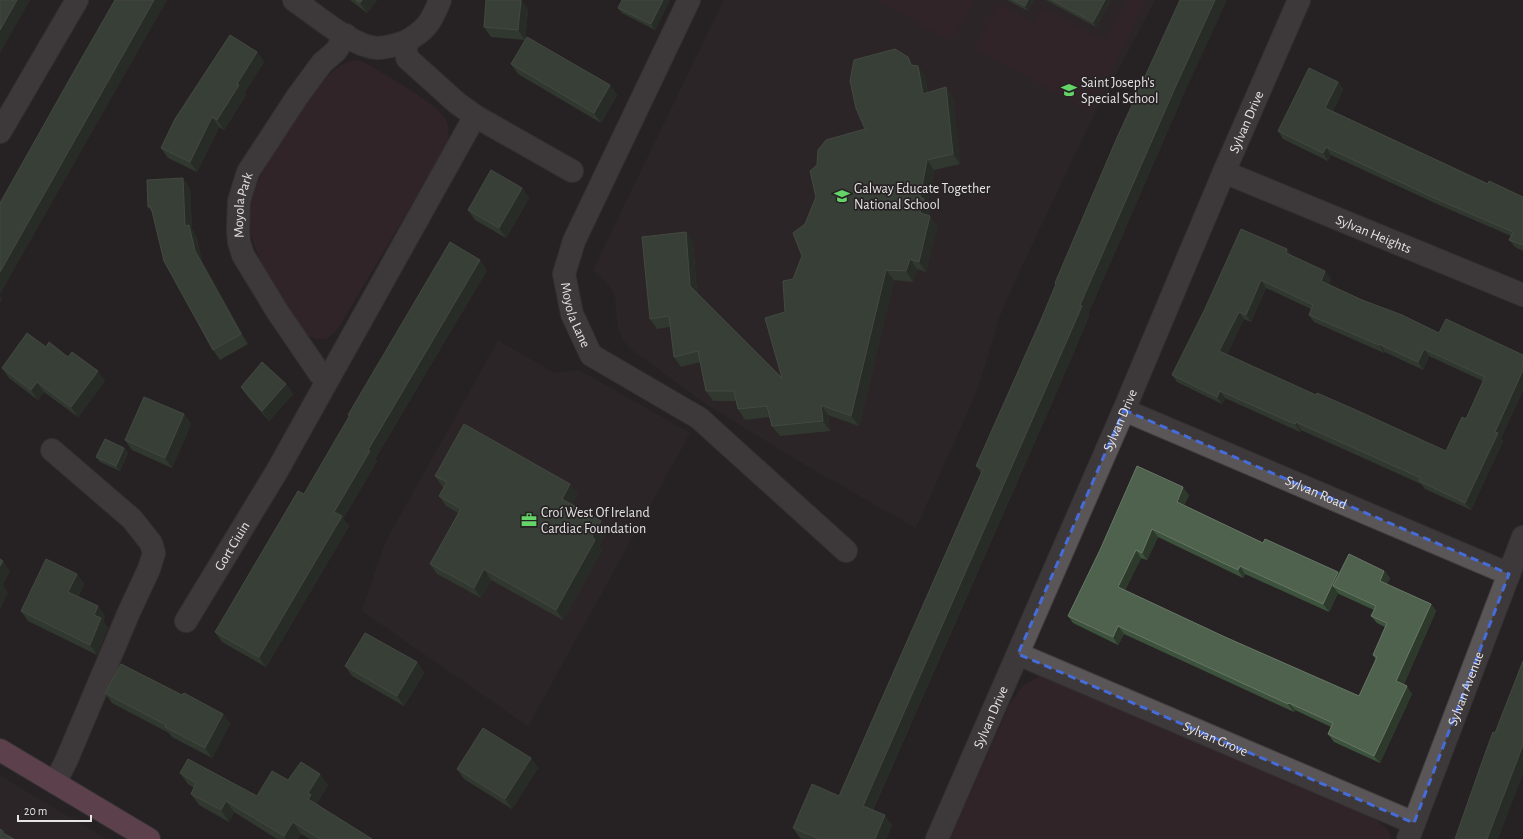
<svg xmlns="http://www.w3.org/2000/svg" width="1523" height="839" font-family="'Alegreya Sans',sans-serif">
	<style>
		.built { fill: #33282d }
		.green { fill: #3e2630 }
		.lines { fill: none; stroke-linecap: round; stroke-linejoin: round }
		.minor-casing { stroke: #434041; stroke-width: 24 }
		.major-casing { stroke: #434041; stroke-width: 24 }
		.minor { stroke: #5a5557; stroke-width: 22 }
		.major { stroke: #9e677f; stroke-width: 22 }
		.wall { fill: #3d523c; fill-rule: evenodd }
		.shaded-wall { fill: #2c392b }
		.building { fill: #4f624e; stroke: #677665; fill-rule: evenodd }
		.marked { fill: none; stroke: #456cda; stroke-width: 3; stroke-dasharray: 8 5; stroke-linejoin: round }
		.labels { text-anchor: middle; stroke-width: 3.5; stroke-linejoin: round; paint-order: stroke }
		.poi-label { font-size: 14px; fill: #e6e3e4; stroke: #272325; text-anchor: start }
		.street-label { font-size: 14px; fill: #e6e3e4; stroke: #272325 }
	</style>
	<rect width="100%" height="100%" fill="#272325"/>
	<path class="built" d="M724,0h431l-65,123 -71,149 -20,46 -21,70 -62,140 -112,-64 -98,-60 -71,-52 -13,-13 -4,-12 -3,-31 -6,-11 -16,-15z
		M498,341l57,32 24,-3 111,63 -162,293 -166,-115 23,-68z
		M0,776l106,63h-106z"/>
	<path class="green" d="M877,0h97l-23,41z
		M1128,0h17l-54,111 -116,-62 23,-45 36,19 9,-15 63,33z
		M352,61h8l7,3c17,10 68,39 77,53 6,10 6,19 2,30l-109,183 -11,9c-9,0 -15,-1 -22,-5 -20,-33 -63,-90 -54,-130 7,-33 31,-62 50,-90 13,-19 29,-47 52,-53z
		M1042,675l327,140c8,6 22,14 22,24h-441l61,-137 12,-16z"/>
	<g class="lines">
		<defs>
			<g id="minor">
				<path d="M294,0c22,15 57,46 83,48 10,0 19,-3 28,-6l2,16 50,45 18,13 97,55"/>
				<path id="s1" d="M689,0l-115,241 -10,33 8,40 19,41 108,63 147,133"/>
				<path d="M405,42c21,-12 26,-19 35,-42"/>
				<path d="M0,132l77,-132"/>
				<path id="s2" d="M1224,172l299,123"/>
				<path id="s3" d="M327,380l-7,-6 -43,-63 -34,-56 -4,-13 -1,-12 1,-29 9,-29 49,-75 25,-34 14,-12 10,-16"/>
				<path id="s4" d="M1124,410l385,164"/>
				<path d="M52,450l80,69 19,24 3,10 -5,16 -20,43 -62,147 -12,24"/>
				<path id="s5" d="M186,621l91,-150 198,-355"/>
				<path id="s6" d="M1018,654l396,169"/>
				<path id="s7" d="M937,839l187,-429 100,-238 75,-172"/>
				<path id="s8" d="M1408,839l115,-302"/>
			</g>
			<path id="major" d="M0,750l149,89"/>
		</defs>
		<use href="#minor" class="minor-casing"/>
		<use href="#major" class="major-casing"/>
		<use href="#minor" class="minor"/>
		<use href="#major" class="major"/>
	</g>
	<path class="wall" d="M350,0h27l-10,13z
		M521,0l7,10 -3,30 85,45 7,10 -16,28 -83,-49 -7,-10 14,-24 -34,-3 -7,-10z
		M670,0l-15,30 -33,-17 -4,-5z
		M1007,0h27l-6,11z
		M1046,0h65l-15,27z
		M257,52l7,10 -20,31 2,2 -22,35 -5,-3 -22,45 -29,-14 -7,-10z
		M908,57l6,9 11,10 3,17 25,4 7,67 -26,6 -7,35 4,5 -2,6 8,10 -11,46 -9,-3 -4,13 -19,-2 -35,146 -31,-11 2,16 -50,5 -8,-10 -2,-9 -25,3 -7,-11 -2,-8h-23l-7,-10 -6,-29 -19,5 -7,-10 -4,-30 -13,2 -7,-10 36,-87 7,10 4,51 85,85 3,-66 8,-33 9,-23 3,-32 60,-95z
		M1338,82l5,7 -10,22 155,73 35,13v54l-8,-4 -6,-7 2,-4 -74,-32 -106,-49 -3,6 -45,-22 -5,-8z
		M1181,100l-93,214 1,2 -31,73 -185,421 19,15 -6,14h-83l-3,-1 -7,-10 46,-32 142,-323 -5,-7 64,-144 16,-37 -1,-2z
		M190,188l2,41 4,7 6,25 46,83 -28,16 -7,-10 -61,-138 -4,-5z
		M522,188l7,10 -23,40 -31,-18 -7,-10z
		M1287,249l5,7 39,23 -3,5 34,16 77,33 84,22v35l-22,48 2,3 -32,69 -46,-21 -4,-5 -120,-54 -1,2 -75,-34 -3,6 -45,-22 -5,-7 32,-64zM1266,288l45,21 -2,6 5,7 70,31 1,-1 38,18 6,-14 54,25 -17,38 -20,32 -130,-56 -89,-41 17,-35 7,3z
		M487,270l-112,189 2,2 -34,58 6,7 -83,141 -44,-25 -7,-10 89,-138 45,-78 -1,-1z
		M46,347l22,10 37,24 -27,36 -34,-25 -6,8 -29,-22 -7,-10z
		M286,384l7,10 -24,27 -21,-24 -7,-10z
		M184,414l7,10 -19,44 -40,-18 -7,-10z
		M124,448l4,5 -8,18 -20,-9 -4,-5z
		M435,476l135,8 7,10 -5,10 36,27 -9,14 3,5 -39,70 -72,-40 -10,18 -44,-24 -7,-10 28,-51 -12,-7 -7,-10 5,-9 -2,-1z
		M1189,495l-5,10 79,38 76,30 45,-2 6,7 -3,6 44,20 5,7 -32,73 8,10 -32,69 -46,-21 -6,-8 3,-7 -36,-17 -1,2 -170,-78 -6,11 -45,-22 -5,-7 32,-66zM1158,537l85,41 2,-4 84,38 9,-19 1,1 35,16 -3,6 6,7 8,4 -12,28 3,5 -17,36 -134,-59 -100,-47 16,-32 6,2z
		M77,574l7,10 -6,13 20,9 7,10 -2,5 5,7 -11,27 -69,-34 -7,-10z
		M417,662l7,11 -20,33 -52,-30 -7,-10z
		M105,693l77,2 41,19 7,10 -18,34 -40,-21 -3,-4 -57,-30z
		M531,758l7,10 -26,41 -48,-30 -7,-10z
		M180,773l77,23 31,-16 40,5 -11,18 2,3 53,33h-62l-9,-5 -3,5h-21l-43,-27 -5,10 -30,-17 -8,-11 3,-6 -6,-4z"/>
	<path class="shaded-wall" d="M17,0h13l-30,53v-23z
		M154,0h13l-167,294v-22z
		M362,0h15l-10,13 -7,-10z
		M521,0l7,10 -3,30 -7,-10z
		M663,0h7l-15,30 -4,-6z
		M1028,0h6l-6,11 -3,-5z
		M1105,0h6l-15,27 -3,-5z
		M1215,0h12l-46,100 -93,214 1,2 -31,73 -188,427 -7,-10 217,-501 94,-215z
		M257,52l7,10 -20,31 2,2 -22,35 -7,-10 20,-36z
		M908,57l8,10 -5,-2z
		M918,66l7,10 5,28 -7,-10z
		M1338,82l5,7 -12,27 -6,-8z
		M610,85l7,10 -16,28 -7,-10z
		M946,87l7,10 7,67 -7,-10z
		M212,117l7,10 -22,45 -7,-10z
		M1326,147l5,8 -3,6 -5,-8z
		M927,160l7,10 -7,35 4,5 -4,13 -7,-10v-16z
		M183,178l7,10 2,41 4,7 6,25 46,83 -7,-10 -46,-83 -10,-25z
		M522,188l7,10 -23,40 -7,-10z
		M930,216l7,10 -11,46 -7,-10z
		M686,232l7,10 4,54 -7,-10z
		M1287,249l6,8 -7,-4z
		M910,259l7,10 -4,13 -7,-11z
		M480,260l7,10 -112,189 2,2 -34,58 6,7 -83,141 -7,-10 75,-145 34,-62z
		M886,270l8,10 -35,146 -8,-10z
		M1325,271l6,8 -5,10 -5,-8z
		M1261,280l5,8 -15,34 -5,-7z
		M0,296l2,3 -2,4z
		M1239,312l5,7 -19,39 -6,-7z
		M1379,344l6,8 -1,1 -5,-8z
		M1424,349l5,7 -6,14 -5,-8z
		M1523,370v20l-22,48 2,3 -32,69 -6,-7 30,-71z
		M98,371l7,10 -27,36 -7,-10z
		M37,382l7,10 -6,8 -7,-10z
		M286,384l7,10 -24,27 -7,-10z
		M1220,391l5,7 -3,6 -5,-7z
		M821,405l7,10 2,16 -7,-10z
		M184,414l7,10 -19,44 -7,-10z
		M1296,422l5,8 -1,2 -5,-8z
		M124,448l4,5 -8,18 -4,-5z
		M570,484l7,10 -8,15 -7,-10z
		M1183,487l6,8 -7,14 -5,-7z
		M601,521l7,10 -9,14 3,5 -39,70 -7,-10 36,-74z
		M1152,529l6,8 -11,23 -5,-7z
		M1136,550l5,8 -18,36 -5,-7z
		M3,561l7,10 -7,14 5,8 -8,16v-43z
		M1240,566l5,8 -2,4 -5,-8z
		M484,569l7,11 -10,18 -7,-10z
		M1384,571l6,7 -5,10 -5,-7z
		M1338,572l6,8 -11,6 5,7 -9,19 -6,-8z
		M77,574l7,10 -9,18 -7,-10z
		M1431,604l5,7 -34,78 -6,-8z
		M98,606l7,10 -2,5 5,7 -11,27 -7,-10 4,-30z
		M1118,626l6,8 -6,11 -5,-8z
		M417,662l7,11 -20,33 -7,-10z
		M1407,686l5,8 -32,69 -6,-7z
		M1289,703l6,7 -1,2 -6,-8z
		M223,714l7,10 -18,34 -7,-10z
		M1523,745v29l-25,65h-11z
		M531,758l7,10 -26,41 -7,-10z
		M320,774l8,11 -11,18 2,3 -11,-7v-6z
		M226,801l8,11 -5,10 -8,-12z
		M885,815l7,10 -6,14h-11z
		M293,822l8,12 -3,5h-12l-2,-3z"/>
	<path class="building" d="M0,0h17l-17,30z
		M115,0h39l-154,272v-69l72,-128z
		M356,0h6l-2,3z
		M486,0h35l-3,30 -34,-3z
		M622,0h41l-12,24 -33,-16z
		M1013,0h15l-3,6z
		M1052,0h53l-12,22z
		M1180,0h35l-41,90 -94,215 2,1 -32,73 -187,427 22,9 -10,24h-55l-27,-11 19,-44 27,12 144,-327 -7,-3 64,-144 16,-38 -1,-1 61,-143z
		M230,35l27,17 -20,32 2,1 -22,35 -5,-3 -22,45 -29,-14 14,-29z
		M527,37l83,48 -16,28 -83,-49z
		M895,49l13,8 3,8 7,1 5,28 23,-7 7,67 -26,6 -7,37 4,2 -4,14 10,3 -11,46 -9,-3 -4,12 -20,-1 -35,146 -30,-11 2,16 -51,5 -5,-20 -29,3 -4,-18h-28l-8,-40 -24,6 -5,-41 -19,3 -8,-82 44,-5 4,54 92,92 -17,-60 20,-6 -2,-31 10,-2 9,-23 -9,-23 12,-9 11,-27 -6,-26 7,-6 1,-15 8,-10 39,-11 -9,-21 -6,-27 4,-21z
		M1309,68l29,14 -13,26 163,76 1,-3 34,16v48l-14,-5 4,-8 -81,-35 -106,-50 -3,6 -45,-22z
		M491,170l31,18 -23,40 -31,-18z
		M183,178l2,48 4,-1 6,26 46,83 -28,16 -49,-89 -13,-54h-3l-1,-27z
		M1241,229l46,20 -1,4 39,18 -4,10 41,19 40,15 37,18 7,-14 77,36v15l-28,62 3,1 -33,70 -46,-22 2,-3 -125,-56 -1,2 -75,-33 -3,6 -45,-22 32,-64zM1261,280l52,25 -4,10 70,30v-1l39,18 6,-13 61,28 -19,42 -4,-2 -16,34 -90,-41 -39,-17 -1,2 -97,-44 20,-39 7,3z
		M450,242l30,18 -112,190 2,1 -36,61 8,4 -83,141 -44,-25 83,-141 6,3 46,-79h-2z
		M27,333l19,14 3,-5 19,15 4,-5 26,19 -27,36 -34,-25 -6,8 -29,-22z
		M262,362l24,22 -24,27 -21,-24z
		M144,397l40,17 -19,44 -40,-18z
		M464,424l106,60 -8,15 39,22 -9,15 3,4 -39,70 -72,-41 -10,19 -44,-24 31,-55 -22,-13 8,-14 -12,-6z
		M105,439l19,9 -8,18 -20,-9z
		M1137,466l46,21 -6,15 86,41 2,-4 73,33 -15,32 -83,-38 -2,4 -86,-41 -10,24 -6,-3 -18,37 107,50 134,59 18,-39 -4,-2 14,-32 -16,-7 5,-10 -43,-20 16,-32 35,17 -4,10 51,23 -35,77 11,5 -33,70 -46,-22 5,-11 -44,-20 -1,1 -170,-78 -5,11 -45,-21 32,-66z
		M0,559l3,2 -3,5z
		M46,559l31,15 -9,18 30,14 -4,9 7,3 -11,27 -69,-34z
		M365,633l52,29 -20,34 -52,-30z
		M1523,661v84l-36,94h-32l27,-77 11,-30 2,1z
		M121,664l61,31 2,-2 39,21 -18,34 -40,-21 1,-2 -61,-32z
		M483,728l48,30 -26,41 -48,-30z
		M188,759l69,37 15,-25 16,9 13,-18 19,12 -12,19 3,2 -3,4 64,40h-52l-27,-17 -9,14 -58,-35 -5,9 -30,-16 5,-11 -16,-10z
		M0,829l3,2v2l11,6h-14z"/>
	<path d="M0 0H1523V839H0ZM1124,410l385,164 -95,249 -396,-169z" fill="#272325" fill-opacity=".55" fill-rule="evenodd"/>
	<path class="marked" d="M1124,410l385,164 -95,249 -396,-169z"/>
	<defs>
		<symbol id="school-bare" viewBox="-9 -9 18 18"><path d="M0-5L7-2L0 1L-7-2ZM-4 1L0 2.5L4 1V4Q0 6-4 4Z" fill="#64d468" stroke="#272325" stroke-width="2.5" paint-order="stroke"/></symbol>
		<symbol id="office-bare" viewBox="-9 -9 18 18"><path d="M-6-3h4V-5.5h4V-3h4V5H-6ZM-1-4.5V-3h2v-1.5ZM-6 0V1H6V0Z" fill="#64d468" stroke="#272325" stroke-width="2.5" paint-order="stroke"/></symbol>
	</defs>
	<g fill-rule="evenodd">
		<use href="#school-bare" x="1058" y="79" width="22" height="22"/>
		<use href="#school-bare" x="831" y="185" width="22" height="22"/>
		<use href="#office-bare" x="518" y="509" width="22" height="22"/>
	</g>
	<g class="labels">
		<g class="poi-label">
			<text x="1081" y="87">Saint Joseph's<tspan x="1081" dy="16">Special School</tspan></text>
			<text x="854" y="193">Galway Educate Together<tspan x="854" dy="16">National School</tspan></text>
			<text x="541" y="517">Croí West Of Ireland<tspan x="541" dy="16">Cardiac Foundation</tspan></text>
		</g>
		<g class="street-label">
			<text dy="5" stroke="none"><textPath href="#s7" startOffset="781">Sylvan Drive</textPath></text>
			<text dy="5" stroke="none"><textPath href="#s3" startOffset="202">Moyola Park</textPath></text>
			<text dy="5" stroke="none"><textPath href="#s2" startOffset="162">Sylvan Heights</textPath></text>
			<text dy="5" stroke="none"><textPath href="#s1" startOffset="344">Moyola Lane</textPath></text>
			<text dy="5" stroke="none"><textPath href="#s7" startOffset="457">Sylvan Drive</textPath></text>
			<text dy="5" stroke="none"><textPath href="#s4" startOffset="209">Sylvan Road</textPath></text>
			<text dy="5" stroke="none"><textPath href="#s5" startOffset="88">Gort Ciuin</textPath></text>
			<text dy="5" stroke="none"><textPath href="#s8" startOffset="161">Sylvan Avenue</textPath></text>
			<text dy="5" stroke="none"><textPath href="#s7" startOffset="133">Sylvan Drive</textPath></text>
			<text dy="5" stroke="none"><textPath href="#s6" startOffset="215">Sylvan Grove</textPath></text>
		</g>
	</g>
	<path d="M18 815v6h73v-6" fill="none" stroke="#e6e3e4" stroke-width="2"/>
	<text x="24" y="815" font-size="12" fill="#e6e3e4" stroke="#272325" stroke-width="3" paint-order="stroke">20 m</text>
</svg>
